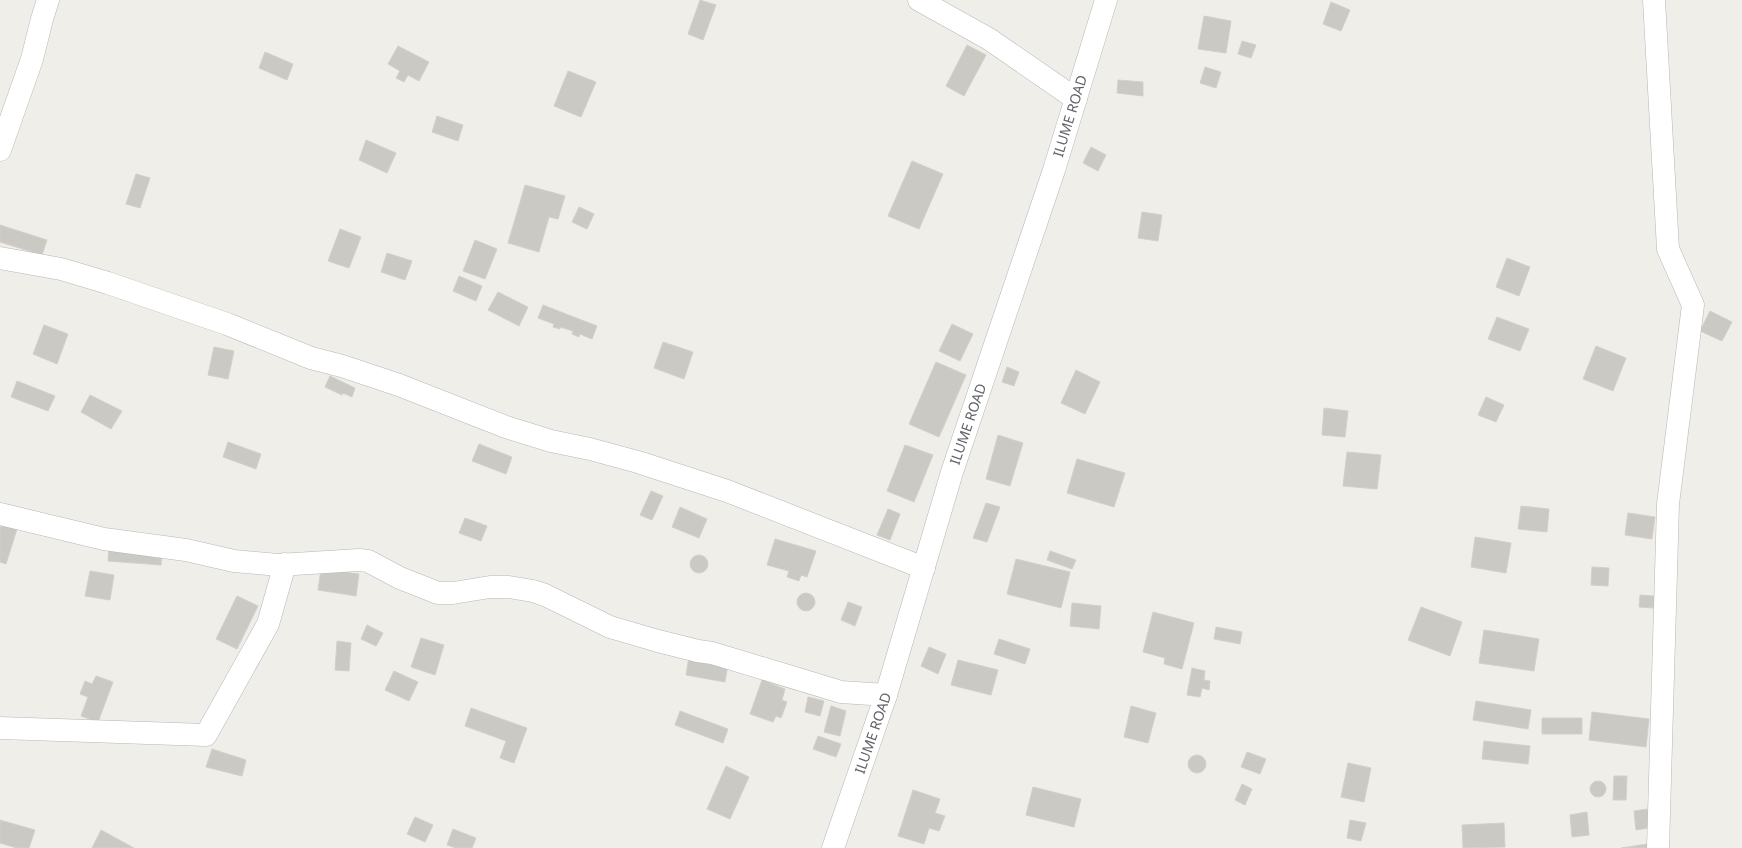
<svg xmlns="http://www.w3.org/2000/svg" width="1742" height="848" font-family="'Noto Sans',sans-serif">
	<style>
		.building { fill: #cbc9c4; stroke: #d4d0c6 }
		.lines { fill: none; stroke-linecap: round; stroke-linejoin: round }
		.minor-casing { stroke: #b5b7bb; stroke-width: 23 }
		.tertiary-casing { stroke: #b5b7bb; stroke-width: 23 }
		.minor { stroke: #fff; stroke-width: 22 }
		.tertiary { stroke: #fff; stroke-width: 22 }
		.labels { text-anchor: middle; stroke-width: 3; stroke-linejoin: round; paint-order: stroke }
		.street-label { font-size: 14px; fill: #5f6267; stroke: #fff }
	</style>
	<rect width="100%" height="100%" fill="#f0eee8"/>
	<path class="building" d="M700,0l16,5 -13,35 -15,-6z
		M1331,2l19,8 -9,21 -18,-7z
		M1204,16l27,5 -5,32 -28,-4z
		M1242,41l14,4 -5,13 -13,-4z
		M967,45l19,10 -22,41 -18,-10z
		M398,46l31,16 -10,19 -11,-6 -4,7 -8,-4 4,-7 -12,-7z
		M265,52l28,12 -6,16 -28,-12z
		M1205,67l16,5 -5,16 -16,-5z
		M568,71l28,11 -15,35 -27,-11z
		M1118,80l25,2v14l-26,-3z
		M437,116l26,9 -5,16 -26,-9z
		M366,140l30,13 -9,20 -28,-13z
		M1091,147l15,8 -8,16 -15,-8z
		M912,161l31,13 -24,55 -31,-13z
		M136,174l14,4 -10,30 -14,-4z
		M525,185l40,11 -7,23 -9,-2 -10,35 -31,-9z
		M579,207l15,7 -7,15 -15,-7z
		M1142,212l20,3 -4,26 -20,-3z
		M0,225l47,15 -5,15 -42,-13z
		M340,229l21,8 -12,31 -21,-7z
		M475,240l22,9 -12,30 -22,-8z
		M387,253l25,8 -7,19 -24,-8z
		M1507,258l23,9 -11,29 -23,-9z
		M459,276l23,10 -6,15 -23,-10z
		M498,292l30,15 -9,19 -31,-16z
		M543,305l54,21 -5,13 -12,-5 -1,3 -7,-3 1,-3 -13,-4v2l-7,-2 1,-3 -16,-6z
		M1710,311l22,11 -10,19 -22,-10z
		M1497,317l32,12 -9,22 -32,-12z
		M952,324l21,10 -13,27 -21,-10z
		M44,325l24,9 -11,30 -24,-10z
		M663,342l30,10 -9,27 -30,-11z
		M1596,346l30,12 -13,33 -30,-12z
		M214,347l20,4 -6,28 -20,-4z
		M936,362l30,13 -27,62 -30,-13z
		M1007,367l12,5 -5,14 -12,-4z
		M1076,370l24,12 -15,32 -24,-11z
		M330,376l25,12 -3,9 -9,-4 -1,2 -17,-8z
		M17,381l38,15 -7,15 -37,-14z
		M90,395l32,16 -11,18 -30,-17z
		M1486,397l18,8 -8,17 -18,-7z
		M1324,408l24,3 -3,26 -23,-2z
		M998,435l25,8 -13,43 -24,-7z
		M228,442l33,12 -5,15 -33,-12z
		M479,444l33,13 -6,17 -34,-13z
		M905,445l28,10 -19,47 -27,-11z
		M1347,452l34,3 -4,34 -34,-3z
		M1077,459l48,14 -11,34 -47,-14z
		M651,491l12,5 -11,24 -12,-5z
		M986,503l14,4 -13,35 -14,-4z
		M1521,506l28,3 -2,23 -29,-3z
		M680,507l27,12 -8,19 -27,-11z
		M888,509l12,5 -10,26 -13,-5z
		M1628,513l27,4 -3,22 -27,-4z
		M465,518l22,8 -6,15 -22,-8z
		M2,524l15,5 -11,35 -6,-2v-33z
		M1475,537l36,6 -5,30 -35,-6z
		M775,539l41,12 -9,26 -6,-2 -2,6 -12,-4 2,-6 -22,-6z
		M109,546l53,5 -1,14 -53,-4z
		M1050,551l26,9 -4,9 -25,-9z
		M690 564a9 9 0 1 1 18 0a9 9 0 1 1-18 0Z
		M1016,559l54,13 -9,36 -54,-14z
		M1592,567l17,1 -1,18 -17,-1z
		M321,569l38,5 -3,22 -38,-6z
		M90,571l24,4 -4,25 -25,-4z
		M797 602a9 9 0 1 1 18 0a9 9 0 1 1-18 0Z
		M1640,595l14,1 -1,12 -14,-1z
		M237,596l21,10 -21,43 -21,-10z
		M848,602l14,5 -7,19 -14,-6z
		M1072,603l29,3 -2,23 -29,-3z
		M1421,607l41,15 -12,34 -42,-16z
		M1153,612l41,11 -12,46 -18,-5 1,-6 -22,-6z
		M367,625l16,8 -7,13 -15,-7z
		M1216,627l26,5 -2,12 -26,-5z
		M1484,630l55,9 -5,32 -55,-8z
		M421,638l23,7 -9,30 -24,-8z
		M999,639l31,10 -5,15 -31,-10z
		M337,641l14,2 -2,28 -14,-1z
		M929,647l17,7 -8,20 -17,-8z
		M689,657l39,7 -3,18 -39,-7z
		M958,660l40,10 -7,25 -40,-10z
		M1192,668l13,3 -1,9 6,1 -1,9 -7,-2 -2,9 -13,-2z
		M394,671l24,11 -9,19 -24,-11z
		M96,676l17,6 -15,40 -17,-6 7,-19 -8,-3 5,-13 7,3z
		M762,680l23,9 -3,11 5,2 -6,16 -5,-2 -3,6 -23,-8z
		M808,697l16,4 -4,15 -15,-4z
		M1476,701l55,9 -3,19 -55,-9z
		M831,706l15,5 -6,25 -16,-4z
		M1131,706l25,7 -8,30 -24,-6z
		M471,708l56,20 -13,35 -14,-5 6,-17 -41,-15z
		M680,711l48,18 -5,14 -48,-18z
		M1592,712l57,7 -3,28 -57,-7z
		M1542,718h40v16h-40z
		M818,736l23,8 -5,13 -23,-8z
		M1484,741l46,5 -2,18 -46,-5z
		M212,749l34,11 -4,16 -36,-9z
		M1247,752l19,7 -6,15 -19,-7z
		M1188 764a9 9 0 1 1 18 0a9 9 0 1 1-18 0Z
		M1348,763l23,5 -7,34 -23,-5z
		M726,766l23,11 -19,42 -23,-10z
		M1614,776h13l-1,24h-13z
		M1590 789a8 8 0 1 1 16 0a8 8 0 1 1-16 0Z
		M1242,784l10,5 -7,16 -10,-5z
		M1033,787l48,12 -7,28 -48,-12z
		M913,790l27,9 -5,14 10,3 -6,15 -10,-3 -5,16 -26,-8z
		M1647,809l2,19 -13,2 -2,-19z
		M1587,812l2,23 -17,2 -2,-22z
		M415,817l18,8 -8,17 -18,-8z
		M0,820l35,10 -6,18h-12l-17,-5z
		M1350,820l16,3 -5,18 -14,-3z
		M1504,823l1,24 -42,1 -1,-23z
		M453,829l23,9 -4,10h-16l-9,-3z
		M101,830l33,18h-42z
		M1647,844l1,4h-27z"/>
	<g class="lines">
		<defs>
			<path id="minor" d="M919,0l70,39 87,60
				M1654,0l14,249 25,56 -25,199 -10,344
				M0,150l32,-91 10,-40 6,-19
				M0,258l61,11 47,14 119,41 84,34 31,8 57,19 107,42 45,14 39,8 48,13 89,29 197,77
				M0,514l104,25 82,11 48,11 44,4 81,-5 9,1 32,17 38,15h15l37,-6h19l24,4 12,4 65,32 48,14 40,10 14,2 129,39 45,3
				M0,728l206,7 62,-111 17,-60"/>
			<path id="tertiary" d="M833,848l53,-153 66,-223 102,-302 52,-170"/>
		</defs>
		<use href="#minor" class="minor-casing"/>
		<use href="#tertiary" class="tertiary-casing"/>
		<use href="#minor" class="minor"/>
		<use href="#tertiary" class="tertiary"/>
	</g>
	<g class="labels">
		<g class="street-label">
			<text transform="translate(1070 116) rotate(-73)" y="5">ILUME ROAD</text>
			<text transform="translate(968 424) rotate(-71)" y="5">ILUME ROAD</text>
			<text transform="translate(873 733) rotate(-71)" y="5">ILUME ROAD</text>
		</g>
	</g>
</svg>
